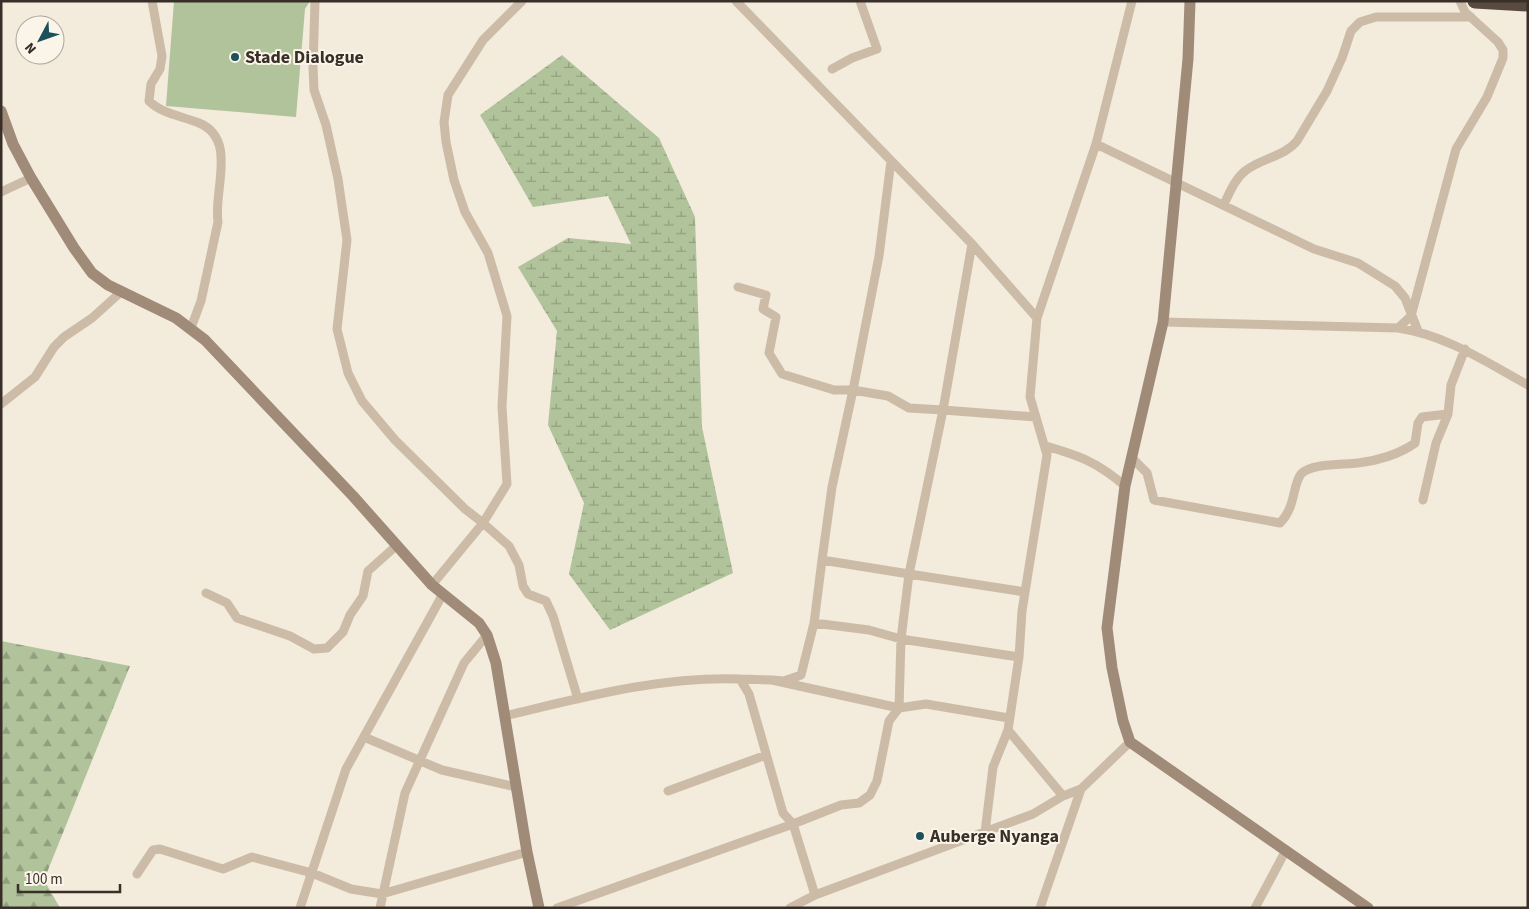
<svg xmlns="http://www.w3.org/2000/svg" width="1529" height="909" font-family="'Source Sans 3',sans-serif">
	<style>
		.green { fill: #b1c39b }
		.forest { fill: url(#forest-firs) }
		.wetland { fill: url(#wetland-marsh) }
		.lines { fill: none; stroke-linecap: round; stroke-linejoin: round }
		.street { stroke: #ccbca7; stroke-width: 9 }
		.secondary { stroke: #a08b79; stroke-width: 11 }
		.highway { stroke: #594a3f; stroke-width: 15 }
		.poi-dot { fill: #1c505b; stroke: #faf4e9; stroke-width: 2 }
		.labels { text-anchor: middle; stroke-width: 4; stroke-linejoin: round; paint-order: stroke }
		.poi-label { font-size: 18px; font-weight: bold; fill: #382f28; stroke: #faf4e9; text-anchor: start }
	</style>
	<defs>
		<pattern id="forest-firs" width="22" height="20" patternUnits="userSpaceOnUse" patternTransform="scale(1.25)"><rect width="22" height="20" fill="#b1c39b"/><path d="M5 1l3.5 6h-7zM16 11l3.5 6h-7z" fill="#919f7e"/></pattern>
		<pattern id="wetland-marsh" width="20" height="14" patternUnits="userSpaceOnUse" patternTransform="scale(1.25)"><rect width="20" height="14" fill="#b1c39b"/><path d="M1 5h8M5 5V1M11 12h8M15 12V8" fill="none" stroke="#919f7e"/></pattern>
	</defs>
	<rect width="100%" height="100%" fill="#f3ebdc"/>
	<path class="green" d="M174,1h136l-5,8 -9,108 -130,-11z"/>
	<path class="forest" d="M1,641l129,25 -86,214 16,28h-59z"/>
	<path class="wetland" d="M562,55l97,83 36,79 7,210 31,146 -123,57 -41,-56 15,-71 -36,-78 9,-94 -39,-64 50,-29 63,6 -23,-48 -75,11 -53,-92z"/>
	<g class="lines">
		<path class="street" d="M152,1l10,55 -2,13 -9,15 -2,17c13,13 33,15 50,22 39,16 14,68 19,99l-17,79 -10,27
			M315,1l-2,66 1,23 12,35 12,54 9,61 -10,89 11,44 14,28 33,39 70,69 18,14 -51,62
			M522,1l-39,39 -35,55 -4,27 2,20 8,38 11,32 23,41 19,63 -5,91 5,77 -24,39 26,23 10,19 4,21 5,8 18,7 7,15 25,83
			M736,1l236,243 65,74
			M832,69l20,-11 25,-9 -17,-48
			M1096,144l218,105 44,14 37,23 10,12 13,33
			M1,192l30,-14
			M1224,204c6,-12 11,-25 21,-33 16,-13 39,-14 52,-30l30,-50 15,-33 9,-27 9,-9 16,-5h95
			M738,287l28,8 -3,14 13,8 -7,36 13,21 52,16h19l26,-134 12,-95
			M1163,322l235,6c48,7 88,34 130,57
			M1398,328l13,-12 45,-167 31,-52 16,-39v-8l-5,-8 -33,-30 -5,-11
			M1,404l34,-27 19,-30 10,-10 28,-19 30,-27
			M1046,446c34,10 51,16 79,40
			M1132,458l15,15 7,27 126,23c16,-16 12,-37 21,-49 10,-11 42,-9 57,-11 19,-2 42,-9 57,-20l3,-20 4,-6 26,-3
			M1423,500l13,-57 12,-29 3,-29 14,-36
			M822,560l10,-73 21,-97 35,6 21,12 34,2 29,-166
			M1025,592l-116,-18 34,-164 93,7
			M206,593l21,10 10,15 53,18 24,13 13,-1 16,-16 7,-17 13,-19 5,-25 28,-25
			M740,679l32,1 127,28 2,-69 -32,-9 -55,-7
			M772,680l12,1 17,-6 13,-52 8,-63 87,14 -8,65 118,18
			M504,716c77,-18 156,-40 236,-37l9,15 34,119 10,11 22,71
			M1008,730l55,66
			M364,737l78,33 74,17
			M668,791l98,-36
			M985,832l8,-65 15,-37 11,-73 3,-46 25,-156 -17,-58 7,-79 59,-174 36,-143
			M137,874l16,-24 7,-1 63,20 29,-12 60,16 39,16 31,5 145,-42
			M300,908l46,-139 97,-175
			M380,908l25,-115 59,-130 23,-28
			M557,908l236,-84 48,-19 18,-2 11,-8 7,-14 12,-60 10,-13 27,-4 83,14
			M790,908l25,-13 218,-81 30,-18 18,-7 49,-47
			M1040,908l41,-119
			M1255,908l31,-58"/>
		<path class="secondary" d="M1190,1l-2,58 -25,263 -38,164 -18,142 5,40 11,53 7,21 238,166
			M1,111l12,33 18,34 43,70 18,25 16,12 68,33 29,22 148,156 79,89 47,38 8,12 9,28 31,189 12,56"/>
		<path class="highway" d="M1475,1l53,3"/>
	</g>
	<g class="poi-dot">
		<circle cx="235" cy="57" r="5"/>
		<circle cx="920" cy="836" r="5"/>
	</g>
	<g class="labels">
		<g class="poi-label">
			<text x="245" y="63">Stade Dialogue</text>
			<text x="930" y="842">Auberge Nyanga</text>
		</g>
	</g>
	<rect width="1529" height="909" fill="none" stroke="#382f28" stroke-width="5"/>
	<g transform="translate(40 40) rotate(229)"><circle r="24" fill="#faf4e9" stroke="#aca59c"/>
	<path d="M0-4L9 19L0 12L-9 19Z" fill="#1c505b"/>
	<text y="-8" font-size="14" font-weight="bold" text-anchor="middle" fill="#382f28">N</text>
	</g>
	<path d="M18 884v8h102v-8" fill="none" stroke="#382f28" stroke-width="2.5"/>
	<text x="25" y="884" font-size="15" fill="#382f28" stroke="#faf4e9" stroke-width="4" paint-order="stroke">100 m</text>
</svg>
